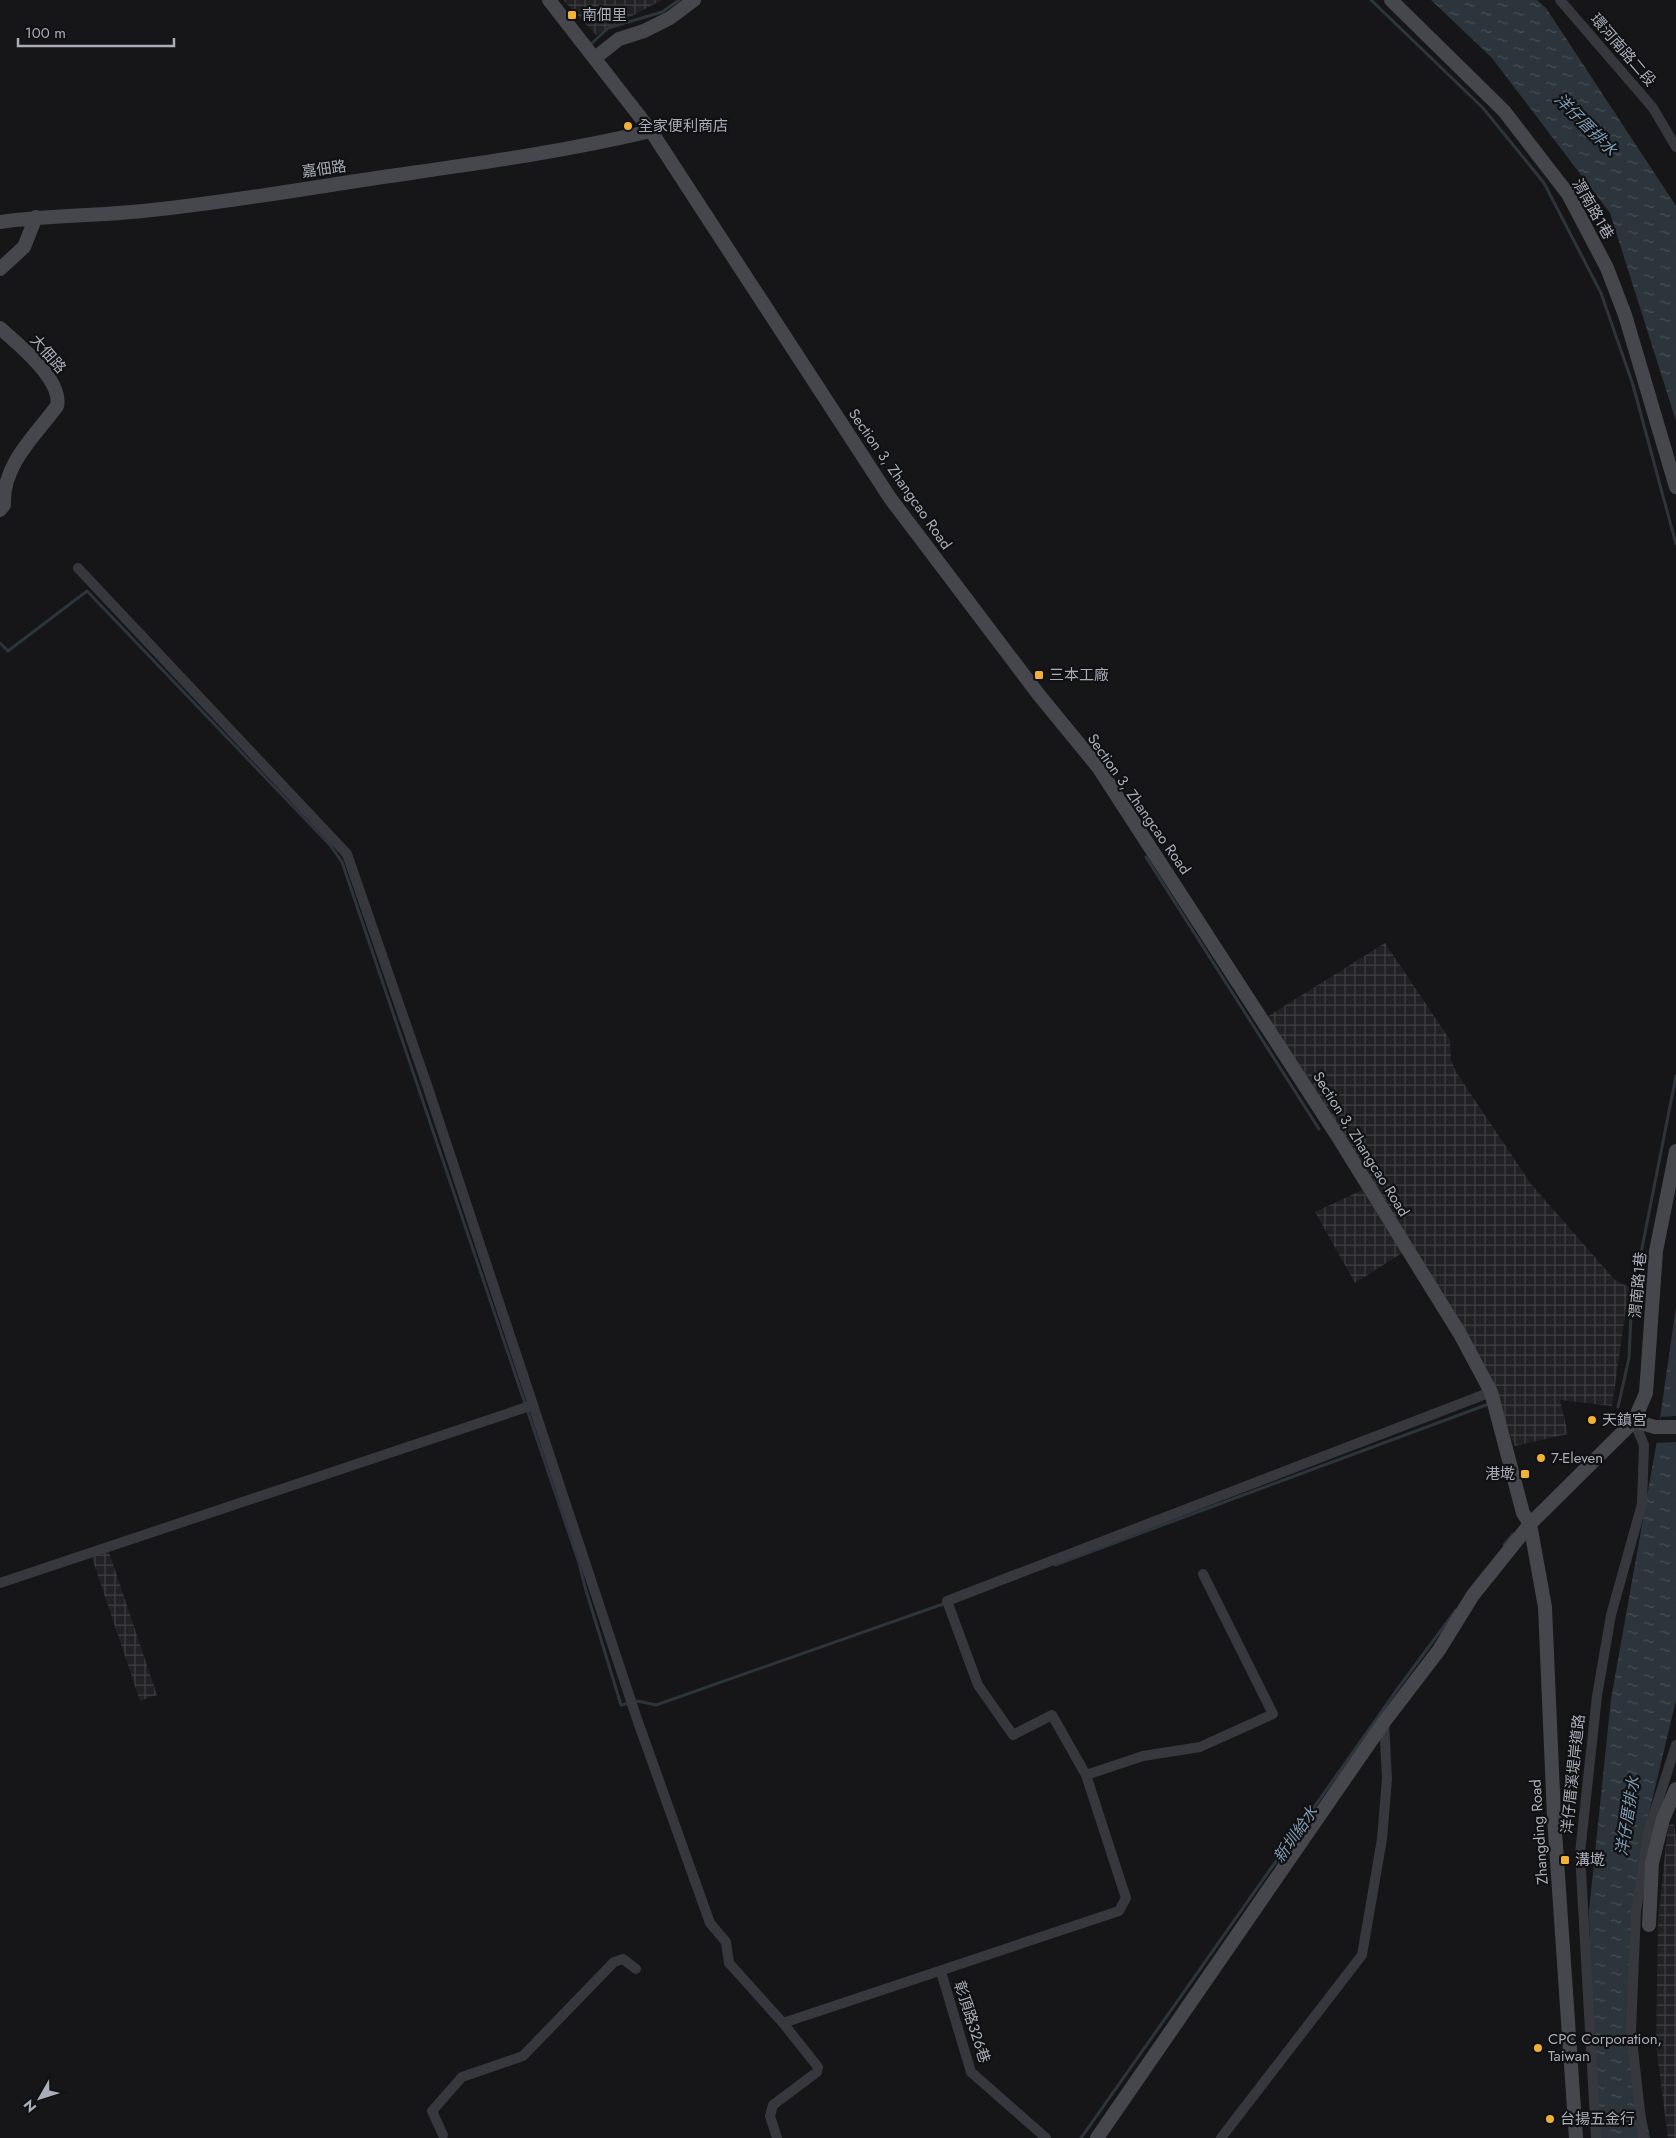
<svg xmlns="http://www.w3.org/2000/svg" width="1676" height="2138" font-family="Jost,'Noto Sans TC',sans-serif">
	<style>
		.industrial { fill: url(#industrial-grid) }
		.water { fill: url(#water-ripples) }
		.pier { fill: #161618 }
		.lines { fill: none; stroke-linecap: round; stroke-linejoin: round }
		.stream { stroke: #2c353c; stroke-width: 3 }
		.street { stroke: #37383d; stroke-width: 10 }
		.secondary { stroke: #45474d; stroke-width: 14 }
		.poi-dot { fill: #f2b134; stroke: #111113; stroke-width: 2 }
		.labels { text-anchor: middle; stroke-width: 4.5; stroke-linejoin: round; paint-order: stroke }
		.poi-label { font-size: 15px; fill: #a8adb8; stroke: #111113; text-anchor: start }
		.street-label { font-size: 15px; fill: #a8adb8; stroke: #111113 }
		.water-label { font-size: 16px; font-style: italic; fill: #7f9bb3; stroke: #111113 }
	</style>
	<defs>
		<pattern id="industrial-grid" width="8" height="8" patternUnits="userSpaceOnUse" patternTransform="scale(1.25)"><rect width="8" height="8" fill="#222225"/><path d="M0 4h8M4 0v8" fill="none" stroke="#3f3f43"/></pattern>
		<pattern id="water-ripples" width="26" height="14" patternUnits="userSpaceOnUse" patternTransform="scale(1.25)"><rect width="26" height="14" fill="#2c353c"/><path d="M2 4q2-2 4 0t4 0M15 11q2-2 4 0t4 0" fill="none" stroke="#485056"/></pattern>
	</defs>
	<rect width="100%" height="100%" fill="#161618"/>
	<path class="industrial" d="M563,0h99l-66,35z
		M1385,943l65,97 1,20 5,12 75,112 84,96 14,7 -17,119 -52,-6 8,34 -53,12 -24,-54 -229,-372z
		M1362,1190l40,63 -47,30 -40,-71z
		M107,1546l50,149 -17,6 -50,-149z
		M1674,1824l2,14v300h-8l-12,-93 2,-124 10,-96z"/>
	<path class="water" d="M1431,0h106l9,8 130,198v215l-66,-208 -118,-155z
		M1676,1307v393l-31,130 -16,200 21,108h-50l-7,-79 -4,-148 22,-212 45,-253z"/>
	<path class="pier" d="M1676,1416v26l-22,1 7,-26z"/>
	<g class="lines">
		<path class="stream" d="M1371,0l112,108 61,75 57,110 32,92 43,159
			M591,44l17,-16 54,-16 17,-12
			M0,643l8,8 79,-60 243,254 12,17 237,701 6,24 36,118 17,-4 18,4 290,-102
			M1146,857l173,272
			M1618,1407l11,-49 4,-84 8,-21 35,-177
			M1504,1545l9,-11
			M1055,1565l431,-160
			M1081,2138l315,-447 60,-81"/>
		<path class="street" d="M1560,0l93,108 23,39
			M78,568l269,286 81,234 210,634 72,201 16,19 3,21 54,60 336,-112 7,-13 -40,-123 -34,-60 -39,20 -35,-50 -31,-84 544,-209
			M0,1583l533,-178
			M1086,1775l57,-19 57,-9 73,-33 -70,-140
			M941,1972l30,100 75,66
			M443,2135l-11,-24 30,-34 61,-21 91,-94 9,-3 13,10
			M777,2138l-7,-22 3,-11 44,-33 1,-5 -35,-44
			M1221,2138l141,-183 20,-116 5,-60 -3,-57
			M1596,2138l-16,-285 17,-157 14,-81 31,-111 2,-59 -10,-24
			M1643,2138l-12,-107 5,-120 13,-82 27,-84"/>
		<path class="secondary" d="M549,0l102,131 239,367 149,197 59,72 240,370 122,197 31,58 32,121 7,11 15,83 9,210 22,321
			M1391,0l113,111 64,83 39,74 18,47 51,172
			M595,58l24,-19 25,-8 26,-13 24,-18
			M0,222c47,-7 95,-6 143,-11 80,-8 160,-22 240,-34 90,-13 180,-25 268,-46
			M0,269l24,-22 12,-30
			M0,328c18,16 63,52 57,78 -22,30 -55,59 -53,99l-4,5
			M1634,1421l21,6h21
			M1649,1925l3,-62 11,-44 13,-30
			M1097,2138l287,-416 55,-72 34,-55 57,-71 104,-103 12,-28 10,-142 20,-100"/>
	</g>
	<g class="poi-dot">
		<rect x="567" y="10" width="10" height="10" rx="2.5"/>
		<circle cx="628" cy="126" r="5"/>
		<rect x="1034" y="670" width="10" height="10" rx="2.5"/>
		<circle cx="1592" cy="1420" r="5"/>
		<circle cx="1541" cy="1458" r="5"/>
		<rect x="1520" y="1469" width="10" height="10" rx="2.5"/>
		<rect x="1560" y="1855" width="10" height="10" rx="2.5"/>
		<circle cx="1538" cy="2048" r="5"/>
		<circle cx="1550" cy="2119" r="5"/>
	</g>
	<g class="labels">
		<g class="poi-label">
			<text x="582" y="20">南佃里</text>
			<text x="638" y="131">全家便利商店</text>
			<text x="1049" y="680">三本工廠</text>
			<text x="1602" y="1425">天鎮宮</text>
			<text x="1551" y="1463">7-Eleven</text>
			<text x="1515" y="1479" text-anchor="end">港墘</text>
			<text x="1575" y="1865">溝墘</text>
			<text x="1548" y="2044">CPC Corporation,<tspan x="1548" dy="17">Taiwan</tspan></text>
			<text x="1560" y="2124">台揚五金行</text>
		</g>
		<g class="street-label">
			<text transform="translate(1623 50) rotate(49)" y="5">環河南路二段</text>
			<text transform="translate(324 169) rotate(-8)" y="5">嘉佃路</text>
			<text transform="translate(1593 209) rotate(60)" y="5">渭南路1巷</text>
			<text transform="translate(48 354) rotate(49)" y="5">大佃路</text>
			<text transform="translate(900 479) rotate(55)" y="5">Section 3, Zhangcao Road</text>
			<text transform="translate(1139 804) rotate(55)" y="5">Section 3, Zhangcao Road</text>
			<text transform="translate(1361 1144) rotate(58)" y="5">Section 3, Zhangcao Road</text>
			<text transform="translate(1638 1285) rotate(-85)" y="5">渭南路1巷</text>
			<text transform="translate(1573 1774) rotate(-84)" y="5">洋仔厝溪堤岸道路</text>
			<text transform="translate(1539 1832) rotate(-94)" y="5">Zhangding Road</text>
			<text transform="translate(972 2022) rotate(72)" y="5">彰頂路326巷</text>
		</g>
		<g class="water-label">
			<text transform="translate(1586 124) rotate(45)" y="6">洋仔厝排水</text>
			<text transform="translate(1627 1816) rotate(-81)" y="6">洋仔厝排水</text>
			<text transform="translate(1295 1834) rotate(-55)" y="6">新圳給水</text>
		</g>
	</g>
	<g transform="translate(40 2098) rotate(231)" stroke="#111113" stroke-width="4" paint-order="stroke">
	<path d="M0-4L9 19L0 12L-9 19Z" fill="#a8adb8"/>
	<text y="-8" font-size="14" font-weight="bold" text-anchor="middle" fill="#a8adb8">N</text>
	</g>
	<path d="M18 38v8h156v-8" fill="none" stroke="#a8adb8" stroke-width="2.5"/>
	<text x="25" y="38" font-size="15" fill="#a8adb8" stroke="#111113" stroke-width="4" paint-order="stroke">100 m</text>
</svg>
